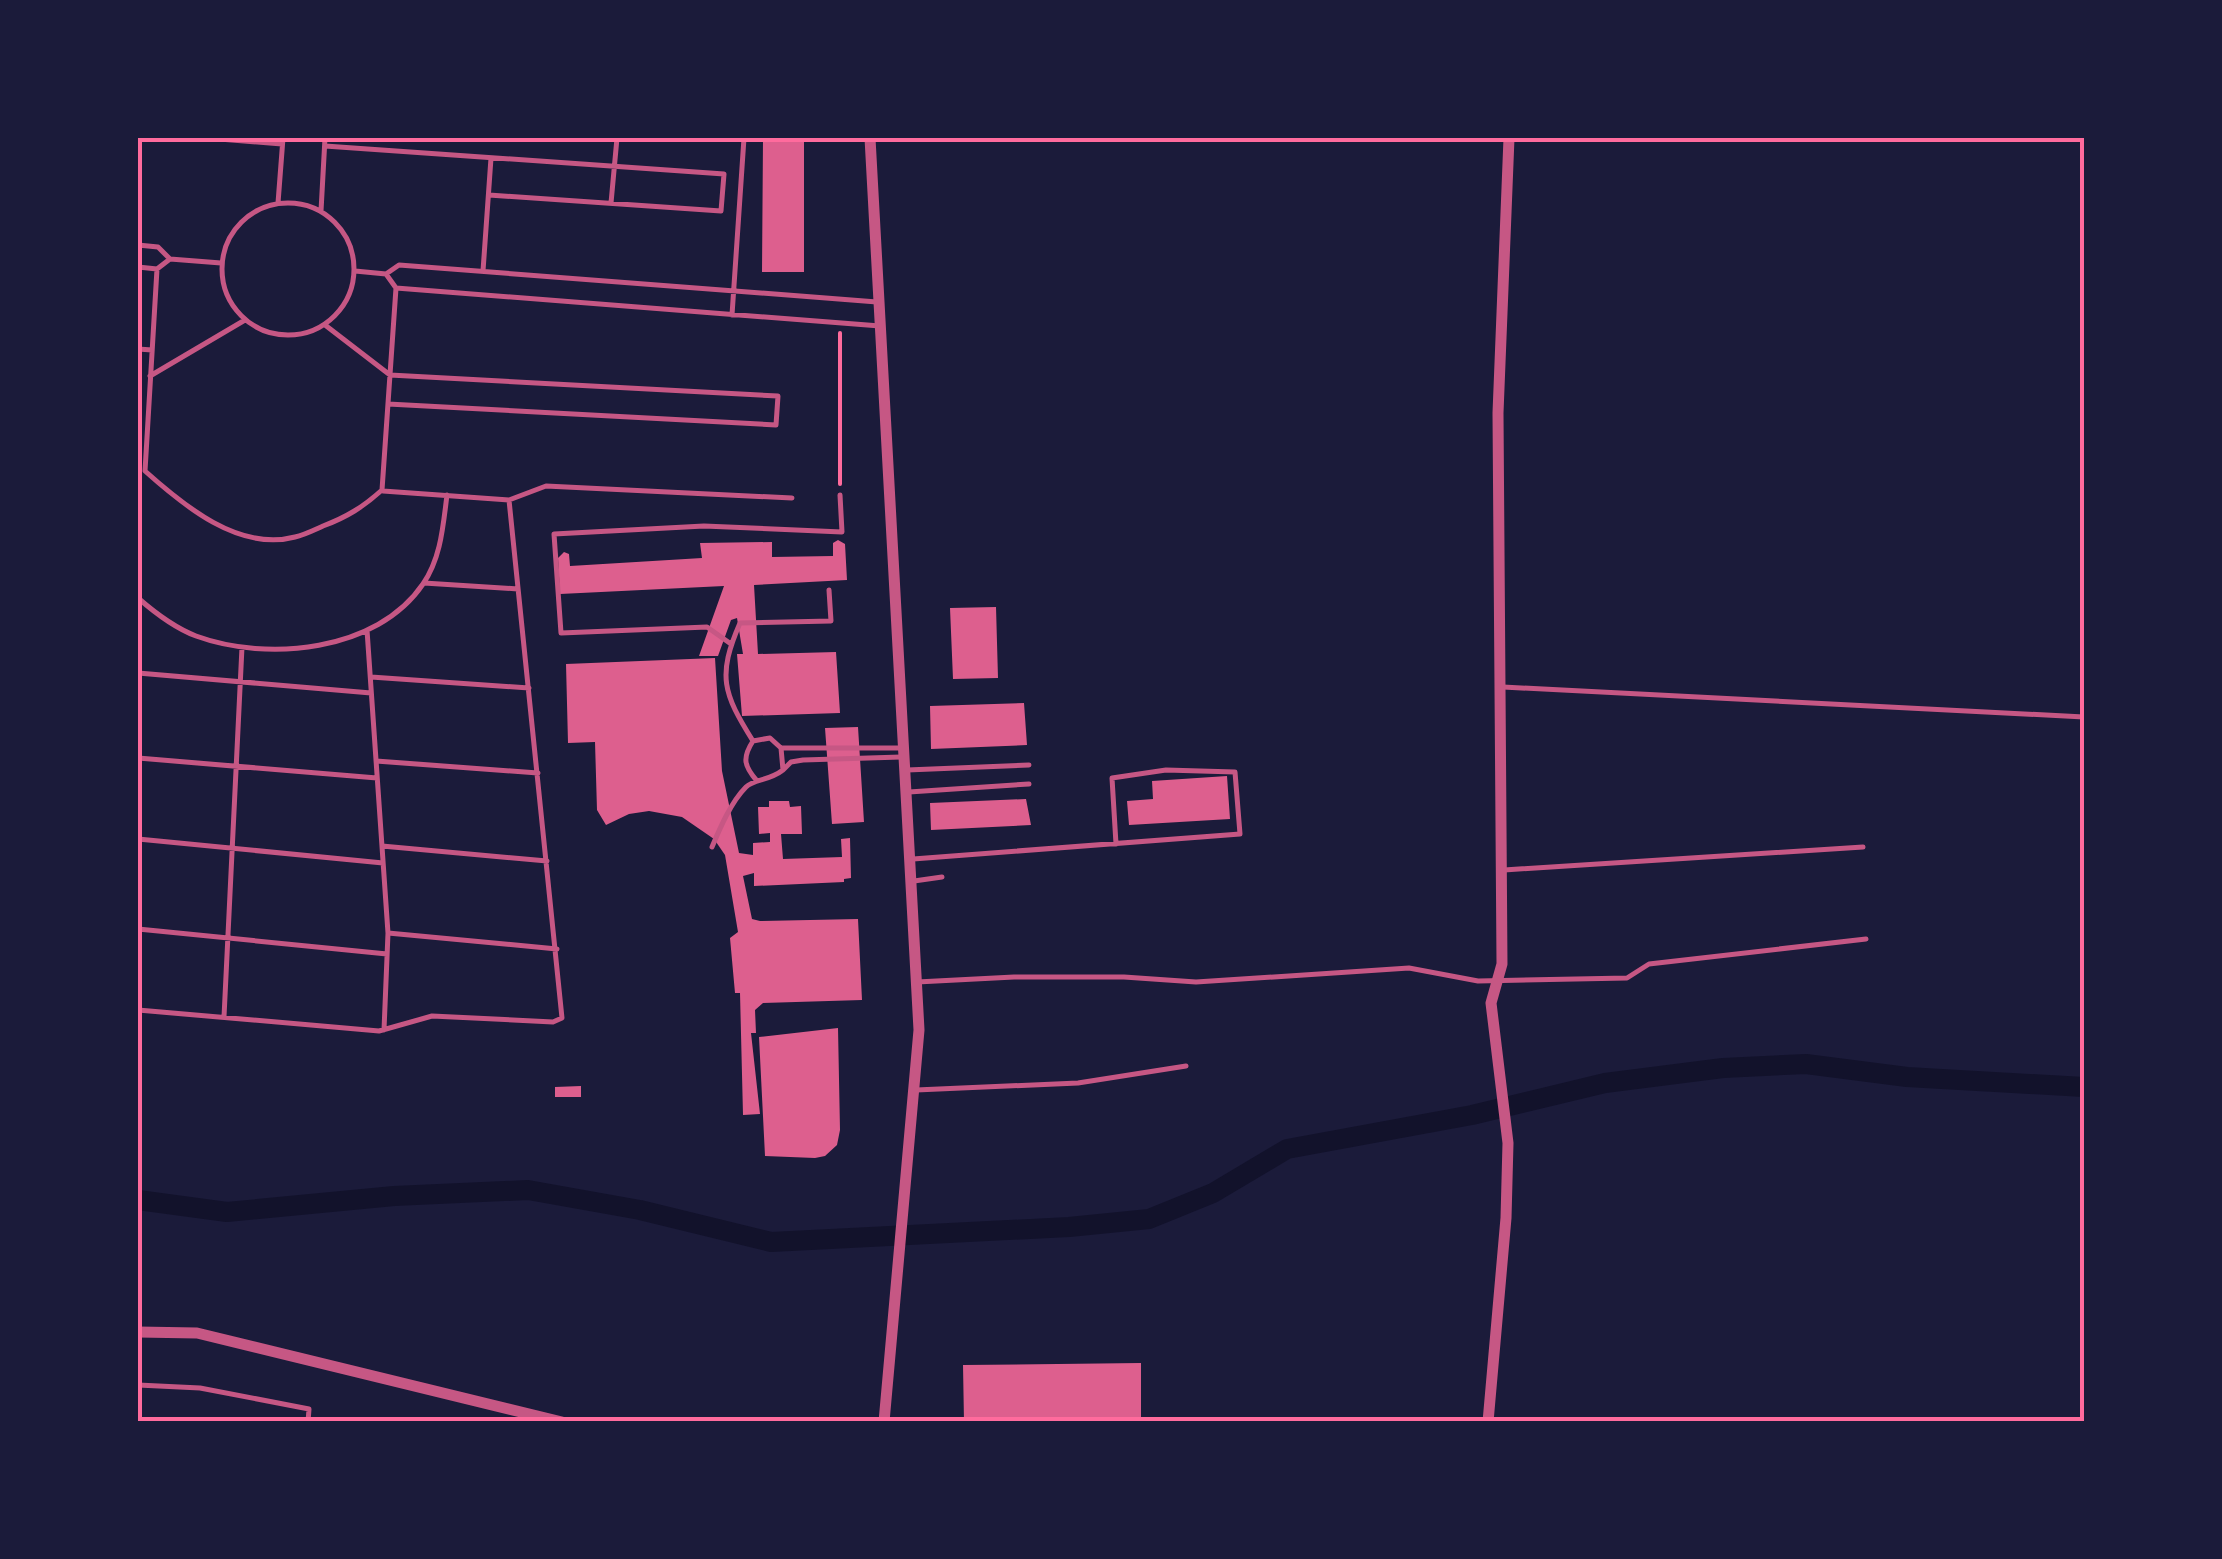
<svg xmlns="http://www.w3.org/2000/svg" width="2222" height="1559" font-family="'Work Sans',sans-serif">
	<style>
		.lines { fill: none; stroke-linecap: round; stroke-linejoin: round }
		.canal { stroke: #12122b; stroke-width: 20 }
		.building { fill: #dd5f8e }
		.path { stroke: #ff6b9d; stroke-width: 4 }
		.service { stroke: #c65784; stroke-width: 5 }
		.tertiary { stroke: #c65784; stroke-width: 11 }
		.neatline { fill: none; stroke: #ff6b9d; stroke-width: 4 }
	</style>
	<rect width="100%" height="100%" fill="#1b1b3a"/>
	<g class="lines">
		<path class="canal" d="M138,1200l89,12 167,-16 134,-6 112,20 131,32 298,-15 80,-8 64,-26 74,-44 185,-34 133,-32 118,-15 83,-4 101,13 177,10"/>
	</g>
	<path class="building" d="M763,138h41v134h-42z
		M838,540l7,4 2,36 -93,5 4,69 78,-2 4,61 -98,3 -5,-62h6l-6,-36 -6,2 -13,36h-19l25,-70 -164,8 -2,-36 6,-6 5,2 1,12 132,-8 -2,-15 72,-1v15l61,-1v-13z
		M996,607l2,71 -45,1 -3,-71z
		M715,658l7,113 17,82 14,2v-12l17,-1v-9l-11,1 -1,-27h11v-6h20l1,6 11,-1 1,28h-21l2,25 59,-2 -1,-18 9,-1 1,40 -7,1v3l-90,4v-13l-11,3 9,43 8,2 98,-2 4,81 -99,3 -8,7 1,23h-5l9,81 -17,1 -3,-122h-5l-5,-55 8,-6 -13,-77 -11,-16 -32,-22 -33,-6 -20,3 -23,11 -9,-15 -2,-68 -27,1 -2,-79z
		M1024,703l3,42 -96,4 -1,-43z
		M858,727l6,95 -32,2 -7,-96z
		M1227,776l3,43 -101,6 -2,-24 26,-2 -1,-18z
		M1026,799l5,26 -100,5 -1,-27z
		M838,1028l2,102 -3,15 -12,11 -10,2 -50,-2 -6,-119z
		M581,1086v11h-26v-10z
		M1141,1363v59h-177l-1,-57z"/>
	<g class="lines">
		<path class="path" d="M840,333v151"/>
		<path class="service" d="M207,138l75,6
			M325,146l399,28 -3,37 -232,-16
			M222 269a66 66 0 1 1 132 0a66 66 0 1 1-132 0Z
			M278,203l5,-65
			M611,203l6,-65
			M321,211l4,-73
			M138,245l20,2 12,12 51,4
			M138,267l19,2 13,-10
			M157,269l-12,202c38,34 94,81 150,66 9,-2 19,-7 28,-11 24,-9 40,-19 59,-36l14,-202
			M355,271l31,3 13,-9 478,37
			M483,271l8,-113
			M386,274l10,14 484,38
			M732,315l12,-177
			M325,325l65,50 388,21 -2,29 -388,-21
			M138,349l14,1
			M150,376l95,-56
			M383,491l126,9 37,-14 246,12
			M424,583l94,6
			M138,598c16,14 37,30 58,38 71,26 181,16 227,-52 18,-26 20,-58 24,-89
			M367,630l21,303 -4,97
			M731,644l-24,-17 -146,6 -7,-99 150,-8 138,6 -2,-37
			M138,673l233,20
			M371,677l158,11
			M1503,687l581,30
			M753,741c-30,-48 -36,-65 -13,-118l91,-2 -2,-31
			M782,748h119
			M138,758l239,20
			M376,761l162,12
			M783,770l8,-8 12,-2 98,-3
			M907,770l122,-5
			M909,792l120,-8
			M138,839l245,24
			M382,846l165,15
			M712,847c8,-19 19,-45 34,-60 8,-8 23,-6 37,-17l-2,-22 -11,-10 -17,3c-11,17 -9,25 4,40
			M913,859l327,-25 -5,-62 -69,-2 -54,8 4,66
			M1504,870l359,-23
			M914,881l28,-4
			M138,929l249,25
			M388,933l169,16
			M917,982l97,-5h110l72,5 213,-14 69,13 149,-3 22,-14 217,-25
			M138,1010l241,21 53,-15 121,6 9,-4 -53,-518
			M224,1017l18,-370
			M916,1090l162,-7 108,-17
			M138,1385l62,3 109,21 -1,13"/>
		<path class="tertiary" d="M870,138l49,892 -35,392
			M138,1332l59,1 365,89
			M1488,1422l18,-204 2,-75 -17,-140 11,-39 -4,-551 11,-275"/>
	</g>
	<rect width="2222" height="1559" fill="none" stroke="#1b1b3a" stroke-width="280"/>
	<rect x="140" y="140" width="1942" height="1279" class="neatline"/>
</svg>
